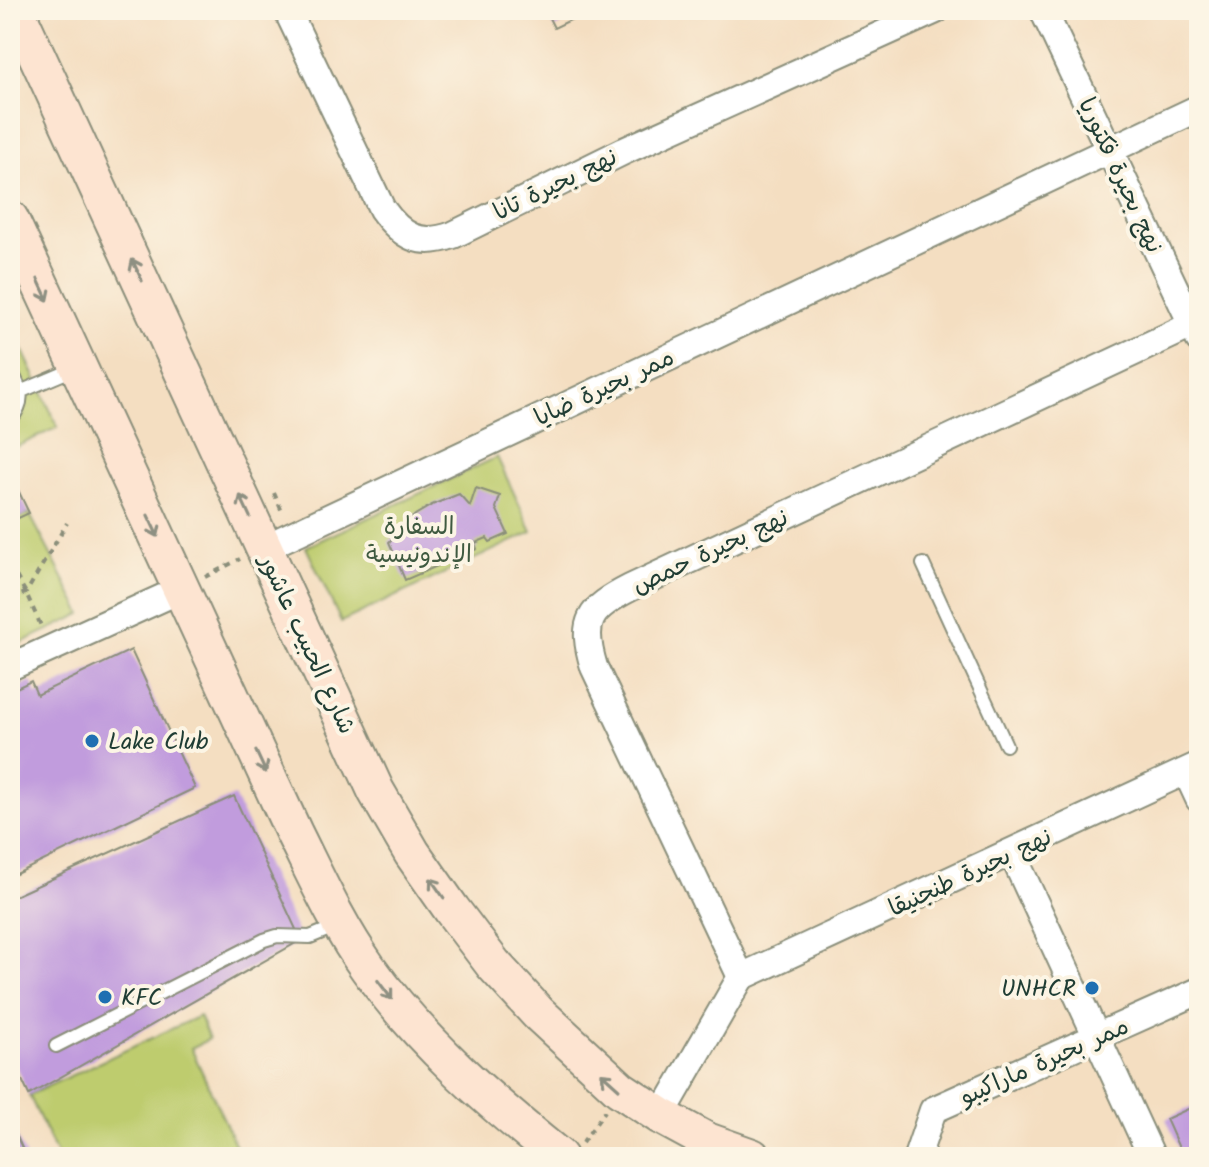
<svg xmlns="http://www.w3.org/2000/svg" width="1209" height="1167" font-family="Kalam,'Playpen Sans Arabic',sans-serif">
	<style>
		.green { fill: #becc6e; stroke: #6e8451; stroke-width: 2 }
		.building { fill: #c19cdd }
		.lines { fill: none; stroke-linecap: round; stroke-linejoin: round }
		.lane-casing { stroke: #8a8e7a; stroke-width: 16 }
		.street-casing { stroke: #8a8e7a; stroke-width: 30 }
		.secondary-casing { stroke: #8a8e7a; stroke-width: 40 }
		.path { stroke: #8a8e7a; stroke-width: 4; stroke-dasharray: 6 6; stroke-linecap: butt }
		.lane { stroke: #fff; stroke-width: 12 }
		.street { stroke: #fff; stroke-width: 26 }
		.secondary { stroke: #fde4d1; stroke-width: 36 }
		.oneway { stroke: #8e9082 }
		.poi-dot { fill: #1f6fb2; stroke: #fcf5e5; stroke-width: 3 }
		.labels { text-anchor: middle; stroke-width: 8; stroke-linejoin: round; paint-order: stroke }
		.street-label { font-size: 24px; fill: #1f3d34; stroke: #fcf5e5 }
		.park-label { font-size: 24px; fill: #3f5a40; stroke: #fcf5e5 }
		.poi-label { font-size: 24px; fill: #1f3d34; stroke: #fcf5e5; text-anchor: start }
	</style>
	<rect width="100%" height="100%" fill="#fcf5e5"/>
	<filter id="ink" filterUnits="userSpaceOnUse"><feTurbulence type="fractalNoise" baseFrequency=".0125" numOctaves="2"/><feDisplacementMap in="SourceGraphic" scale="16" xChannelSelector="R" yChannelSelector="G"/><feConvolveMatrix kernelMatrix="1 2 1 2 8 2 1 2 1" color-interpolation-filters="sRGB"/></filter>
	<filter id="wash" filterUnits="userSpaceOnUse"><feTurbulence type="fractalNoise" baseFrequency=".006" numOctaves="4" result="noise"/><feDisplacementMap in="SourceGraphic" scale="32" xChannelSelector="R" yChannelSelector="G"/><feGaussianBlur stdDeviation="1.8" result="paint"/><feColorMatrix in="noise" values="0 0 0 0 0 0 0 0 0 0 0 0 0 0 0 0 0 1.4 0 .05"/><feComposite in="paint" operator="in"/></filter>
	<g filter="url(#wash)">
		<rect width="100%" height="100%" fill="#f4dec1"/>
		<path class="green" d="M10,323l48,104 -48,23z
			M497,457l35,75 -191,90 -35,-75z
			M29,513l53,101 -72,34v-109l3,-1 -3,-7v-9z
			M199,1016l10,23 -18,9 50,109h-183l-29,-62z"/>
		<g id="blocks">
			<path class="building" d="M545,10h46l-37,18z
				M10,473l19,40 -19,9z
				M476,488l24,8 -4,12 12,26 -18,8 -3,-4 -12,5 2,6 -72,31 -16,-38 26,-27 17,-10 27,-11 11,12z
				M131,650l64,138 -185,89v-186l21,-10 6,14z
				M234,796l67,144 -272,155 -19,-41v-156z
				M1199,1104v53h-16l-17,-38z
				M10,1121l16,36h-16z"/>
		</g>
	</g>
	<g filter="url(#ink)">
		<use href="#blocks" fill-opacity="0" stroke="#8a8e7a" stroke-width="2"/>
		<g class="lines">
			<defs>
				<path id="lane" d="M10,368c11,22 17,32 0,53
					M22,391l52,-22
					M923,564l83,181
					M56,1046l208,-106 13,-4 33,1 27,-11"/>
				<path id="street" d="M287,10l95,199c20,28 38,38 71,26l171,-84 312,-141
					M1043,10l156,329
					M264,548l935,-440
					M10,667l172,-78
					M1186,771l13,28
					M1012,853l140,304
					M741,977l-147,-310c-14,-46 -5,-58 36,-79l562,-263
					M741,977l458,-212
					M661,1116l80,-139
					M917,1157l16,-47 266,-119"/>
				<path id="secondary" d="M16,10l360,781 36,62 40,57 41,54 45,49 82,76 41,27 46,25 45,16
					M10,219l284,614c23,46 44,93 74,135 52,73 121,133 191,189"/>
			</defs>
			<use href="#lane" class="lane-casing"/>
			<use href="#street" class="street-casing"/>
			<use href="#secondary" class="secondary-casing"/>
			<path class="path" d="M274,493l9,21
				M10,566l16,27 16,35
				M205,577l35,-18
				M10,598l16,-5 41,-70
				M582,1143l23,-32"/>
			<use href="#lane" class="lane"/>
			<use href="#street" class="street"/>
			<use href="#secondary" class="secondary"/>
		</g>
		<defs><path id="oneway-shaft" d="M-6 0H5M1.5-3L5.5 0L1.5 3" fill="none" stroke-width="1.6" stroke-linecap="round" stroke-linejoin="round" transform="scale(2)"/></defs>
		<g class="oneway">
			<use href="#oneway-shaft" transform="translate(137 270) rotate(-115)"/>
			<use href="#oneway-shaft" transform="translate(43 290) rotate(65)"/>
			<use href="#oneway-shaft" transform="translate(245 506) rotate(-115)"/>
			<use href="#oneway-shaft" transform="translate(153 526) rotate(65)"/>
			<use href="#oneway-shaft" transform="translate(261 762) rotate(65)"/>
			<use href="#oneway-shaft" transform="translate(437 888) rotate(-125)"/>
			<use href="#oneway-shaft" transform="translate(385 990) rotate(53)"/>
			<use href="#oneway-shaft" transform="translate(610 1081) rotate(-138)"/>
		</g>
	</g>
	<g class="poi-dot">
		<circle cx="92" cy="741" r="8"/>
		<circle cx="1092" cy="988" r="8"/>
		<circle cx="105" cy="997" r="8"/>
	</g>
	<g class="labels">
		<g class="street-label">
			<text transform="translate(1121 175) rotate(65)" y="8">نهج بحيرة فكتوريا</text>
			<text transform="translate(555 184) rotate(-26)" y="8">نهج بحيرة تانا</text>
			<text transform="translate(604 387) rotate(-25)" y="8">ممر بحيرة ضايا</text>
			<text transform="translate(710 551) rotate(-25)" y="8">نهج بحيرة حمص</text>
			<text transform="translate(308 644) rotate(65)" y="8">شارع الحبيب عاشور</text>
			<text transform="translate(970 872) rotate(-25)" y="8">نهج بحيرة طنجنيقا</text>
			<text transform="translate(1044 1061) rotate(-24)" y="8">ممر بحيرة ماراكيبو</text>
		</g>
		<g class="park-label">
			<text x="419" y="534">السفارة<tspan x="419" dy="28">الإندونيسية</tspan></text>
		</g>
		<g class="poi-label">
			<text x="108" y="749">Lake Club</text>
			<text x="1076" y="996" text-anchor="end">UNHCR</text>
			<text x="121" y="1005">KFC</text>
		</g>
	</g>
	<rect width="1209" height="1167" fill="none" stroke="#fcf5e5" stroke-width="40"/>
</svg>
